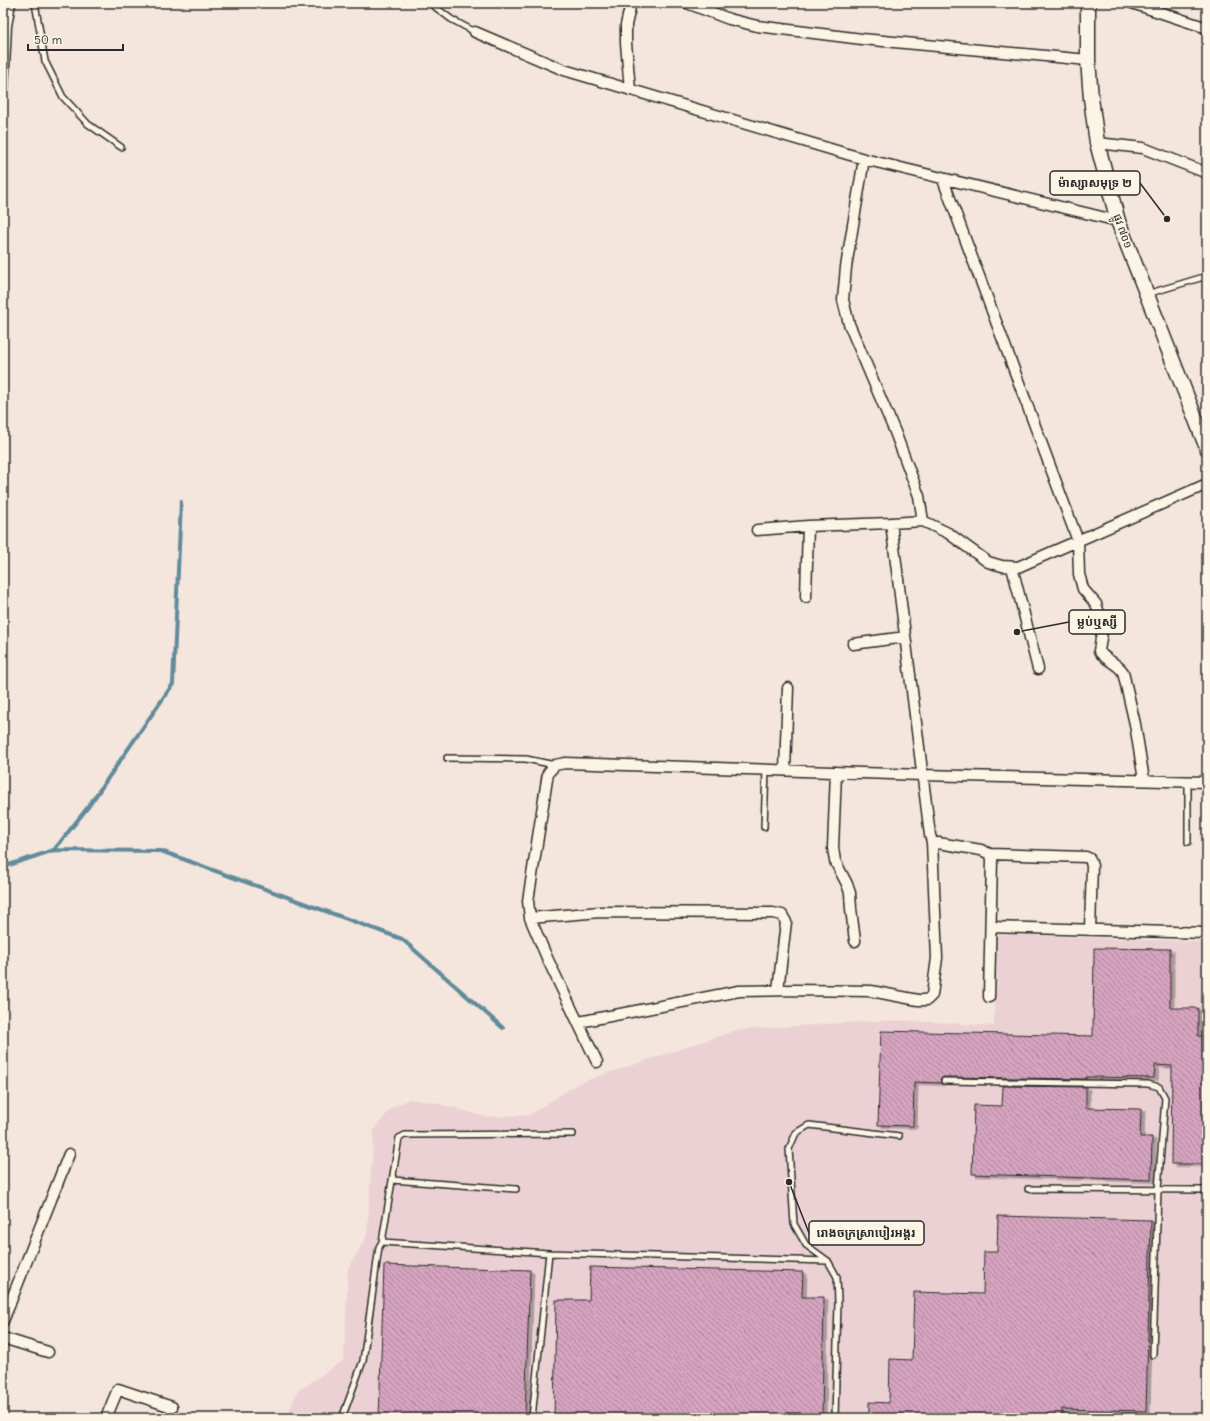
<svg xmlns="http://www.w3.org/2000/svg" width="1210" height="1421" font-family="Delius,'Noto Sans Khmer',sans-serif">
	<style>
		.built { fill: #ebd1d4 }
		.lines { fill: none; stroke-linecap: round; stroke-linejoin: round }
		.stream { stroke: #608b9a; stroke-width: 4 }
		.building { fill: url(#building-back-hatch); stroke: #2b2b2b; filter: url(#shadow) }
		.service-casing { stroke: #2b2b2b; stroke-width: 8 }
		.minor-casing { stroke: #2b2b2b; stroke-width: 13 }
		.secondary-casing { stroke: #2b2b2b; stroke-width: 17 }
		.service { stroke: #fcf5e5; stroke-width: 5 }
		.minor { stroke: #fcf5e5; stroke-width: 10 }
		.secondary { stroke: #fcf5e5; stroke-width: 14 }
		.labels { text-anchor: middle; stroke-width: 3; stroke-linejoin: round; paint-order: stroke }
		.street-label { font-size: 11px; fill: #2b2b2b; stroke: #fcf5e5 }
		.leader { fill: none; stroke: #2b2b2b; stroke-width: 1.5 }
		.callout-dot { fill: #2b2b2b; stroke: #fcf5e5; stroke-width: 1.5 }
		.callout { fill: #fcf5e5; stroke: #2b2b2b; stroke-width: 1.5 }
		.callout-label { font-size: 12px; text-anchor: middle; font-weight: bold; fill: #2b2b2b }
	</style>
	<defs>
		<pattern id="building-back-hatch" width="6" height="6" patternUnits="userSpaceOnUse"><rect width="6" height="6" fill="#d5a3bf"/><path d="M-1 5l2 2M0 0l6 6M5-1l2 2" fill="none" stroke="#ad859b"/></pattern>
		<filter id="shadow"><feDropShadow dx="4" dy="2.5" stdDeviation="0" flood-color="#0004"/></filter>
	</defs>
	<rect width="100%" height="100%" fill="#f4e5dd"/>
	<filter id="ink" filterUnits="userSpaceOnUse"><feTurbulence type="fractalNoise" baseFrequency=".025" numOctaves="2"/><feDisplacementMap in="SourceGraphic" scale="8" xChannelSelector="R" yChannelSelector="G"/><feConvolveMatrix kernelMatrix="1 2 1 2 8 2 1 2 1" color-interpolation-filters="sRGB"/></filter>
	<g filter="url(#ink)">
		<path class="built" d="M996,934l211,8v476h-921l12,-27 46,-31 4,-91 19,-34 7,-105 17,-22 19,-9 27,4 49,14 43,-2 50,-32 158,-53 133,-9h42l82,5z"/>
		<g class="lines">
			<path class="stream" d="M54,850l34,-43 85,-123 8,-182
				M3,867l51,-17 107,1 241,88 101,89"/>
		</g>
		<path class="building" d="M1094,948l76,1v59h28v28h8l-1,52h2v76h-36l1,-98 -17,-1 -1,13 -68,-1v2l-142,-2 -4,2 1,4 -27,-1 -1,44 -35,-1 3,-94 212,5z
			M1003,1086l83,1v21l55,1 -1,28h12l-1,43 -179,-6 2,-69 28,1z
			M998,1216l153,4 -5,191 -84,-2v9h-193v-16l20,1 1,-44 22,1 2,-68 69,2 1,-42h13z
			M384,1265l146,5 -5,148h-146z
			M590,1267l213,5 -1,25h22l-2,121h-268l2,-118h33z"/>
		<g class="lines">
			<defs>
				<path id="service" d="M35,3l10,58 18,36 25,27 33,23
					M430,3l21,16 24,13
					M1147,294l60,-18
					M447,758l79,1 29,6
					M764,827l2,-57
					M1188,842v-60
					M944,1081l204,3 11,3 6,11 -7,92 -5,165
					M392,1180l124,9
					M1028,1189l179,1
					M382,1242l17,-104 6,-3 168,-1
					M342,1418l21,-57 16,-114 3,-5 167,11 279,8
					M532,1418l17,-165
					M835,1418l3,-116 -1,-25 -9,-16 -22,-16 -12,-21 -5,-75 7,-16 13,-8 90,11"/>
				<path id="minor" d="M687,3l42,16 28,7 105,13 226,21
					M1132,3l75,25
					M475,32l89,38 300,89 254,62
					M3,89l3,-63 4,-23
					M630,90l-4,-47v-18l5,-22
					M1097,143l46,5 64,25
					M864,159l-18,108 -3,33 6,24 46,108 24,64 4,25
					M942,177l136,364 1,33 4,15 13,15 7,21 -4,26c7,10 17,11 24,21l12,52 9,56
					M757,530l51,-4 83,-3 32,-2 25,12 40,29 14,4 16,1 189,-83
					M1012,567l26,102
					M806,597l2,-71
					M853,644l52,-7
					M785,770l3,-82
					M836,772l-3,76 2,13 12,23 3,9 1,16 4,32
					M932,842l49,8 9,4 96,3 4,2 2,7 -2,64
					M530,918l70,-6 173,1 9,2 4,7 -8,68
					M991,927l216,6
					M989,997l3,-138 -2,-5
					M579,1022l160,-31 55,-1 77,1 47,9h9l5,-5 5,-37 -5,-116 -2,-7 -39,-312
					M597,1062l-49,-102 -18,-42 -2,-17 20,-128 7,-8 10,-2 357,12 285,7
					M3,1321l66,-167
					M3,1338l45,14
					M106,1418l12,-29 54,18 -5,11"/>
				<path id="secondary" d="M1088,3v57l3,38 6,45 21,78 89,227"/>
			</defs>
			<use href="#service" class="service-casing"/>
			<use href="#minor" class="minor-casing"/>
			<use href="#secondary" class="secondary-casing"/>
			<use href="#service" class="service"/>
			<use href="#minor" class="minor"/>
			<use href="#secondary" class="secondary"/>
		</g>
	</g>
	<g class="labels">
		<g class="street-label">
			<text transform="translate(1123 231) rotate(70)" y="4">ផ្លូវ ៧០១</text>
		</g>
	</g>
	<path class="leader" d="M1167 219L1140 183M1017 632L1069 622M789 1182L809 1233"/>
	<g class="callout-dot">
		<circle cx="1167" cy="219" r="4"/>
		<circle cx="1017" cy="632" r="4"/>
		<circle cx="789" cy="1182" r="4"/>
	</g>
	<g class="callout">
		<rect x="1050" y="171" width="90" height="24" rx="4"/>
		<rect x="1069" y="610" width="56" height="24" rx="4"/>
		<rect x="809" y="1221" width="115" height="24" rx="4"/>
	</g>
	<g class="callout-label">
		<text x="1095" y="187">ម៉ាស្សាសមុទ្រ ២</text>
		<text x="1097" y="626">ម្លប់ឬស្សី</text>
		<text x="866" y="1237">រោងចក្រស្រាបៀរអង្គរ</text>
	</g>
	<rect width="1210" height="1421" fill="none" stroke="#fcf5e5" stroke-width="16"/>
	<rect x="8" y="8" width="1194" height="1405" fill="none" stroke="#2b2b2b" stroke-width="1.5" filter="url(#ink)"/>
	<path d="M28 44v6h95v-6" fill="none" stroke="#2b2b2b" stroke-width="2"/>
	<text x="34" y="44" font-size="12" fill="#2b2b2b" stroke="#fcf5e5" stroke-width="3" paint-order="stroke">50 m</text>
</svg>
